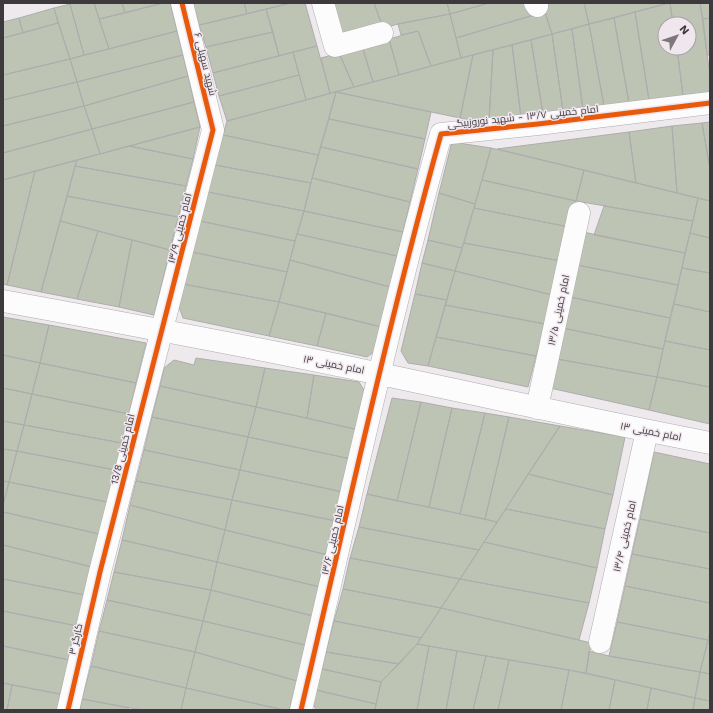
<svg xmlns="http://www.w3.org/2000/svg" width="713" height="713" font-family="'Work Sans',Cairo,sans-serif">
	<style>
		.building { fill: #bdc4b4; stroke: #aeacad }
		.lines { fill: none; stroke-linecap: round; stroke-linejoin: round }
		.minor-casing { stroke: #afabae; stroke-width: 23 }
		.minor { stroke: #fcfcfc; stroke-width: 22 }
		.cycleway-casing { stroke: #f0e7ee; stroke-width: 8 }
		.cycleway { stroke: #e8590c; stroke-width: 5 }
		.labels { text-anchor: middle; stroke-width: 3; stroke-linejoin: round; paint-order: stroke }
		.street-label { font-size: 10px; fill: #3d393c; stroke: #f0e7ee }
	</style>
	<rect width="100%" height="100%" fill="#eee9ed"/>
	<path class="building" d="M74,3h20l15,46 -25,6 -14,-51z
		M94,3h28l3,10 -26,6z
		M122,3h41l-38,10z
		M163,3h7l7,28 -68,18 -10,-30z
		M193,3h51l3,11 -48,11z
		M244,3h47l-44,11z
		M291,3h14l12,43 -38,10 -13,-47z
		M331,3h43l9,25 -43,11z
		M374,3h73l3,11 -52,10 -15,4z
		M447,3h42l-39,11z
		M489,3h40l4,12 -77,23 -6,-24z
		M542,3h42l5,21 -37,10z
		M584,3h85l-80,21z
		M669,3h1l3,21h-8v24h12l6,48 -34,4 -14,-88z
		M670,3h30l10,72v17l-27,4 -6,-48h12v-24h-16z
		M700,3h10v15l-7,1z
		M70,4l14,51 -14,4 -16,-51z
		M54,8l4,15 -35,10 -4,-15z
		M266,9l7,23 -67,15 -7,-22z
		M545,12l7,22 -91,24 -5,-20z
		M635,12l14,88 -20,3 -15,-85z
		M450,14l11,44 -30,8 -13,-35 -17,4 -3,-11z
		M19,18l4,15 -20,5v-16z
		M614,18l15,85 -25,3 -15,-82z
		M710,18v37h-3l-4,-36z
		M58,23l12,36 -67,16v-37z
		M589,24l15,82 -21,3 -11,-80z
		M572,29l11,80 -20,2 -11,-77z
		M177,31l6,24 -106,27 -7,-23z
		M418,31l13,35 -32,9 -10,-36z
		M273,32l6,24 -66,17 -7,-26z
		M552,34l11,77 -20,3 -12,-74z
		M389,39l10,36 -26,7 -11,-36z
		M531,40l12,74 -22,3 -9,-72z
		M512,45l9,72 -32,4 4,-71z
		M317,46l13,47 -24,7 -13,-48z
		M362,46l11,36 -19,5 -15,-34z
		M493,50l-4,71 -9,1 -20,-4 13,-63z
		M293,52l6,23 -80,21 -6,-23z
		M339,53l15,34 -24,6 -9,-35z
		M183,55l5,21 -104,30 -7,-24z
		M473,55l-13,63 -124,-26 125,-34z
		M70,59l7,23 -74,18v-25z
		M299,75l7,25 -79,21 -8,-25z
		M188,76l6,26 -102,27 -8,-23z
		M77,82l7,24 -81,20v-26z
		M336,92l95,20 -6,27 -96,-20z
		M336,92l-18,63 -95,-20 4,-14z
		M194,102l6,25 -100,27 -8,-25z
		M84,106l8,23 -89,24v-27z
		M329,119l96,20 -7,30 -97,-22z
		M710,122v47l-8,-46z
		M702,123l8,46v32l-33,-8 -5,-67z
		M672,126l5,67 -41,-10 -7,-51z
		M200,127l-7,32 -64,-13z
		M92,129l8,25 -97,26v-27z
		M629,132l7,51 -139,-34z
		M223,135l95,20 -7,28 -96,-18z
		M452,142l39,6 -16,56 -36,-11z
		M129,146l64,13 -7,27 -111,-20 2,-6z
		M321,147l97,22 -8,33 -98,-24z
		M491,148l93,22 -8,31 -94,-21z
		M77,160l-36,132 -34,-7 28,-114z
		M215,165l96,18 -7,28 -96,-19z
		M75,166l111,20 -8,31 -111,-21z
		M584,170l114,28 -5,23 -117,-20z
		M35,171l-28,114 -4,-1v-104z
		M312,178l98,24 -7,30 -99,-21z
		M482,180l94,21 -7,26 -95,-19z
		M208,192l96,19 -9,30 -95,-20z
		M439,193l36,11 -13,44 -34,-8z
		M67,196l111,21 -8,33 -110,-29z
		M698,198l12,3v37l-20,-5z
		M604,206l89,15 -8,32 -91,-18z
		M474,208l95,19 -8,34 -97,-18z
		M304,211l99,21 -6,24 -100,-22z
		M60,221l38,10 -21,68 -36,-7z
		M200,221l95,20 -8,31 -95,-20z
		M98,231l34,9 -13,67 -42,-8z
		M583,232l102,21 -7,32 -101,-20z
		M690,233l20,5v35l-28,-5z
		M297,234l100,22 -7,31 -100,-27z
		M132,240l38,10 -16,65 -35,-8z
		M428,240l34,8 -7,23 -33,-8z
		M464,243l97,18 -9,34 -97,-24z
		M192,252l95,20 -8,30 -96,-18z
		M290,260l100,27 -9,40 -102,-25z
		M422,263l33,8 -8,29 -32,-6z
		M577,265l101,20 -8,33 -100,-21z
		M682,268l28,5v39l-36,-8z
		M455,271l97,24 -7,29 -100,-19z
		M183,284l96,18 -10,34 -86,-18 -5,-14z
		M415,294l32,6 -19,66 -20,-3 -7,-12z
		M570,297l100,21 -7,31 -100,-21z
		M279,302l47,11 -9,33 -48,-10z
		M674,304l36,8v38l-45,-9z
		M445,305l100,19 -9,32 -100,-19z
		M326,313l55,14 -6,24 -8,6 -50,-11z
		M3,317l46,8 -9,38 -37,-8z
		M49,325l97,18 -10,40 -96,-20z
		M563,328l100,21 -6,28 -100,-18z
		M436,337l100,19 -8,31 -100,-21z
		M665,341l45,9v37l-53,-10z
		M3,355l37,8 -8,31 -29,-6z
		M196,358l69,10 -9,39 -96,-21 4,-18 10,-8 20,5z
		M557,359l100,18 -8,33 -99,-22z
		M40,363l96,20 -7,31 -97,-20z
		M265,368l49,7 -7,43 -51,-11z
		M314,375l45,7 8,13 -8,35 -52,-12z
		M657,377l53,10v37l-61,-14z
		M160,386l96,21 -8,30 -96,-20z
		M3,388l29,6 -8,31 -21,-4z
		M32,394l97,20 -7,29 -98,-18z
		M392,398l29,4 -24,99 -30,-7z
		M421,402l31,6 -23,99 -32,-6z
		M256,407l103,23 -8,29 -103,-22z
		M452,408l33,5 -25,101 -31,-7z
		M485,413l24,4 -24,102 -25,-5z
		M152,417l96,20 -8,33 -96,-20z
		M509,417l51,9 -63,96 -12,-3z
		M3,421l21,4 -7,26 -14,-2z
		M24,425l98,18 -7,27 -98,-19z
		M560,426l65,11 -12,58 -85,-21z
		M248,437l103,22 -8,33 -103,-22z
		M3,449l14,2 -8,31 -6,-1z
		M144,450l96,20 -8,30 -96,-19z
		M17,451l98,19 -8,32 -98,-20z
		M654,452l56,12v69l-70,-14z
		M240,470l103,22 -7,29 -104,-21z
		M528,474l85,21 -8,34 -99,-20z
		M3,481l6,1 -6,23z
		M136,481l96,19 -7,30 -95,-25z
		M9,482l98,20 -8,32 -96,-22v-7z
		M367,494l93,20 37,8 -18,28 -120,-23z
		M232,500l104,21 -8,34 -103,-25z
		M130,505l95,25 -8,32 -95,-22z
		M506,509l99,20 -8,39 -113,-26z
		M3,512l96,22 -7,33 -89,-22z
		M640,519l70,14v36l-78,-15z
		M359,527l120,23 -19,29 -110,-21z
		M225,530l103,25 -8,32 -103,-25z
		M122,540l95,22 -6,28 -97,-18z
		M484,542l113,26 -8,35 -129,-24z
		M3,545l89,22 -7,28 -82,-16z
		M632,554l78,15v34l-85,-17z
		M350,558l110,21 -19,29 -98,-19z
		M217,562l103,25 -7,29 -102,-26z
		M114,572l97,18 -8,31 -96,-21z
		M3,579l82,16 -8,31 -74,-15z
		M460,579l129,24 -10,37 -138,-32z
		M625,586l85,17v28l-2,9 -91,-18z
		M343,589l98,19 -20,30 -87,-17z
		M211,590l102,26 -8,29 -102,-24z
		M107,600l96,21 -8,31 -96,-21z
		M441,608l138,32 12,3 -5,30 -169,-29z
		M3,611l74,15 -8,34 -66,-14z
		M203,621l102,24 -8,36 -102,-29z
		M334,621l87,17 -4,6 -18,20 -73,-12z
		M617,622l91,18 -8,32 -91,-16z
		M99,631l96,21 -9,36 -95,-22z
		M708,640l2,1v33l-10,-2z
		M417,644l12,2 -12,64h-42l6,-28z
		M3,646l66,14 -9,34 -57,-11z
		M429,646l28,5 -11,59h-29z
		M457,651l29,5 -13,54h-27z
		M589,651l20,5 91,16 -5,26 -109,-25z
		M195,652l102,29 -8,29h-5l-98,-22z
		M326,652l73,12 -18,18 -59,-13z
		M486,656l23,4 -11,50h-25z
		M509,660l60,10 -8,40h-63z
		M91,666l95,22 -5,22h-39l-60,-11z
		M322,669l59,13 -5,22 -60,-14z
		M569,670l46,10 -6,30h-48z
		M700,672l10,2v27l-15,-3z
		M615,680l36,8 -4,22h-38z
		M3,683l9,2 -5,25h-4z
		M12,685l48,9 -3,16h-50z
		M186,688l98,22h-103z
		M651,688l44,10 -2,12h-46z
		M316,690l60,14 -1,6h-59l-3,-7z
		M695,698l15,3v9h-17z
		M82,699l47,9 -1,2h-48z"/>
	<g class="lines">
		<defs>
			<path id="minor" d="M323,3l12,43 47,-13
				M535,3l2,3
				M3,301c126,23 252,46 377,73 110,23 220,48 330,69
				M537,408l42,-195
				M600,642l47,-211
				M68,710l32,-138 113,-442 -31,-127
				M301,710c45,-192 87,-386 140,-576l97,-10 172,-21"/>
		</defs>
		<use href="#minor" class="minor-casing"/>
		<use href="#minor" class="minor"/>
		<defs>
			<path id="cycleway" d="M68,710l32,-138 113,-442 -31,-127
				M301,710c45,-192 87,-386 140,-576l97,-10 172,-21"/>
		</defs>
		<use href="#cycleway" class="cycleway-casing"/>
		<use href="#cycleway" class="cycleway"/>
	</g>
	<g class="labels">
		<g class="street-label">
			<text transform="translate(206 64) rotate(76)" y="4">شهید سهیلی ۶</text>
			<text transform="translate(523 116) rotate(-6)" y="4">امام خمینی ۱۳/۷ - شهید نوروزبیگی</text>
			<text transform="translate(179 228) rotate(-76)" y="4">امام خمینی ۱۳/۹</text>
			<text transform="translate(558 310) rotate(-78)" y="4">امام خمینی ۱۳/۵</text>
			<text transform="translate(334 364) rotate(11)" y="4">امام خمینی ۱۳</text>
			<text transform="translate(651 431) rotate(11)" y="4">امام خمینی ۱۳</text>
			<text transform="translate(122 449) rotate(-76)" y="4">امام خمینی 13/8</text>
			<text transform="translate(624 536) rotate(-77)" y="4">امام خمینی ۱۳/۴</text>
			<text transform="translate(332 540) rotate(-77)" y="4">امام خمینی ۱۳/۶</text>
			<text transform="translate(75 639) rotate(-77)" y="4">کارگر ۳</text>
		</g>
	</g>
	<rect width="713" height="713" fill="none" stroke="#3d393c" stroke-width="8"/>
	<g transform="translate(677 36) rotate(50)"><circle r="19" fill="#f0e7ee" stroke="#a8a1a7"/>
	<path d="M0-3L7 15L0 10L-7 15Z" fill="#7b777a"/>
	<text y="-6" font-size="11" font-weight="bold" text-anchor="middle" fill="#3d393c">N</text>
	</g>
</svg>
